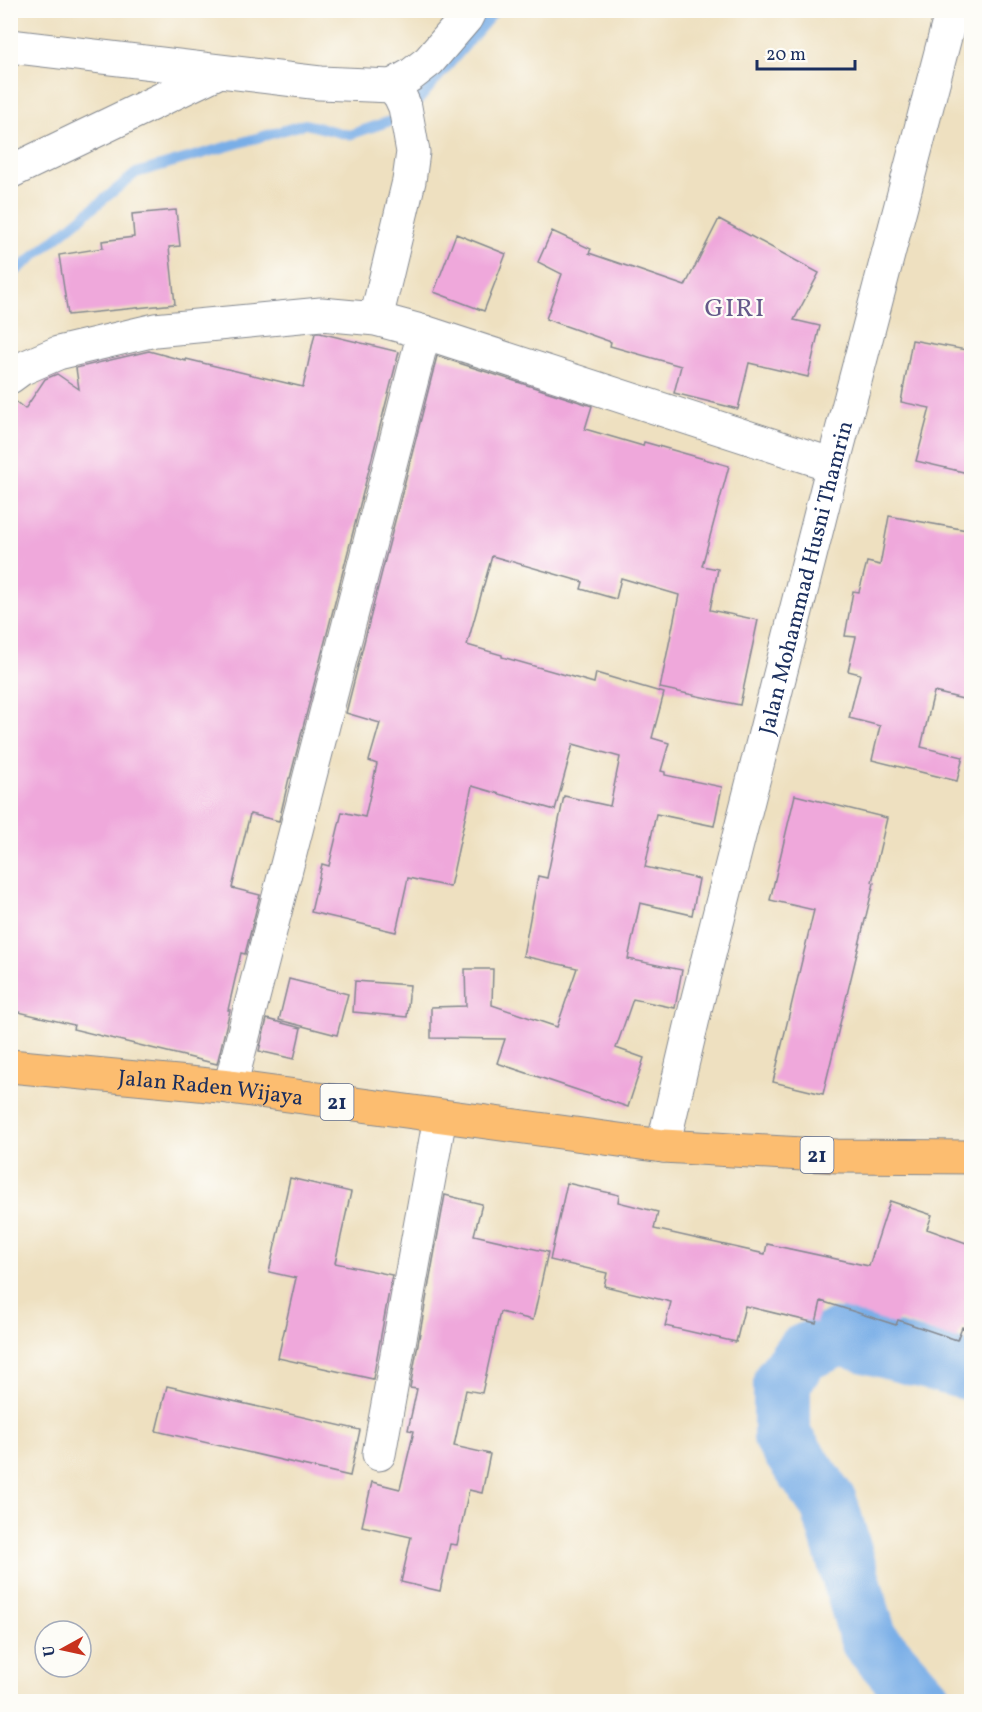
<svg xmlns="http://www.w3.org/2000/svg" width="982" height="1712" font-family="Vollkorn,serif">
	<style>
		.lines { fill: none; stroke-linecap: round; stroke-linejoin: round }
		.stream { stroke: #79aee7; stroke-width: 10 }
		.river { stroke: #79aee7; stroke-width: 58 }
		.building { fill: #efa8db }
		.minor-casing { stroke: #84888f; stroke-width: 35 }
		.highway-casing { stroke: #84888f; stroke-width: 35 }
		.minor { stroke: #fff; stroke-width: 33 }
		.highway { stroke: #fcbd6f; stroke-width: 33 }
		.labels { text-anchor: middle; stroke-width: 4.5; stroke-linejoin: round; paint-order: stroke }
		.shield { fill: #fdfcf7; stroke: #5f6c8c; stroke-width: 1.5 }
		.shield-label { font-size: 21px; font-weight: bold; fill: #1b2f5e }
		.street-label { font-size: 22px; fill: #1b2f5e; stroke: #fdfcf7 }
		.quarter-label { font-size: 26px; letter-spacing: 1.5px; fill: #65598a; stroke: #fdfcf7 }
	</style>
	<rect width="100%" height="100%" fill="#fdfcf7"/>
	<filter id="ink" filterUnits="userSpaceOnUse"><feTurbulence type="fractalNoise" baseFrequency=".0167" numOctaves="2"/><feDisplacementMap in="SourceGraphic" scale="12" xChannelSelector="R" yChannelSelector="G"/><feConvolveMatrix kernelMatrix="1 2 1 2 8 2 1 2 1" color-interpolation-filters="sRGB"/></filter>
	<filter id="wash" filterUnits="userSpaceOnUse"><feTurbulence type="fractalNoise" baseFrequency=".008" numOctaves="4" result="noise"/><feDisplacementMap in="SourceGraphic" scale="24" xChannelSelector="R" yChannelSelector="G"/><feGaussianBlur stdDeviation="1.35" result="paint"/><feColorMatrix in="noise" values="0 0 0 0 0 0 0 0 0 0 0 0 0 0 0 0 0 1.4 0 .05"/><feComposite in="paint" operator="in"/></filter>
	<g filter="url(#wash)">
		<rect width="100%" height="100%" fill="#eee0c0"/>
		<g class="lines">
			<path class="stream" d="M10,276l126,-103 169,-49 44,11 56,-19 91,-106"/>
			<path class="river" d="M924,1702l-55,-62 -40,-136 -47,-67v-56l21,-28 37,-16 126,34 6,-2"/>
		</g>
		<g id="blocks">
			<path class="building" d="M176,210l4,36 -11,1 6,57 -107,11 -9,-60 44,-7 -1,-7 32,-4 -2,-23z
				M719,219l100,54 -25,47 26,6 -12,51 -59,-14 -11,46 -64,-16 7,-27 -71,-20 1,-4 -65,-23 16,-45 -24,-12 14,-31 39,18 -2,4 96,33z
				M456,234l50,20 -22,57 -50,-19z
				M315,333h5l79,19 -109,426h-1l-10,43 -29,-7 -18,74 28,7 -15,59 -4,-1 -13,57h2l-13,54 -144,-35 1,-4 -64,-15v-613l15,12 20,-30 12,-5 22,15 -3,-21 73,-17 37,10v-2l117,28z
				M912,340l60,11v123l-56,-13 14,-53 -29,-6z
				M437,356l155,50 -7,23 58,17 1,-4 85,24 -27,100 16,3 -8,41 48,10 -18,85 -80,-17 19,-93 -58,-17 -5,21 -35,-10 2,-7 -91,-26 -25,89 35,10v2l92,26 2,-10 68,20 -12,45 17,5 -8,28 4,1v3l57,12 -8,39 -58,-12 -11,53 54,12 -7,36 -52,-12 -12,56 54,11 -7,38 -42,-9 -17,49 28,10 -16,49 -131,-44 8,-24 -74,-1v-31l35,-1 -1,-37h28l-1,36 65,22 20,-59 -54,-12 15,-80 9,2 17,-82 46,10 10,-49 -47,-13 -18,66 -83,-24 -22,101 -42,-9 -12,54 -85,-20 11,-48 7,2 13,-54 23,5 12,-53 -8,-3 11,-38 -34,-10z
				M889,516l83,15v150l-5,19 -33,-8 -13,55 42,10 -6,24 -85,-21 8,-34 -31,-8 11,-44 -12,-3 8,-34 -11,-1 8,-45 6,1 8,-30 13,3z
				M795,795l92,23 -15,64 2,1 -51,211 -50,-12 41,-172 -44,-10z
				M289,979l59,15 -11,41 -58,-15z
				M355,981l55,4 -3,32 -54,-5z
				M267,1019l34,9 -7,31 -35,-8z
				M290,1178l61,14 -16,71 57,12 -19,104 -95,-21 18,-80 -27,-6z
				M567,1183l52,12 -1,7 40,10 -4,17 111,25 2,-10 102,22 21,-65 42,14 -5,14 45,16v86l-10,-4 -5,13 -59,-20 -2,5 -75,-24 -5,22 -71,-17 -9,36 -71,-16 6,-24 -67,-16 3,-13 -57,-13z
				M445,1195l37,9 -8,31 74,17 -15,68 -33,-8 -18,81 -16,-3 -12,56 36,8 -8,39 -13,-3 -12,55 -7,-1 -10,47 -39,-9 10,-45 -49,-11 10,-44 28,7 14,-58 -6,-1 9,-41 -7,-1z
				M167,1386l193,44 -10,46 -194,-45z"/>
		</g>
	</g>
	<g filter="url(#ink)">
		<use href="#blocks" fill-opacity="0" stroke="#84888f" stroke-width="1.5"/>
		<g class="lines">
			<defs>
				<g id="minor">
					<path d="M10,46l310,37 72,3 8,10 5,11 8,45 -4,29 -33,138"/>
					<path d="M392,86l19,-11 18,-14 37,-43 4,-8"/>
					<path d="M10,172l208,-100"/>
					<path d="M10,377l11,-8 37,-16 97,-23 166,-16 55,5 48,13"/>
					<path d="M230,1087l194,-755 409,133"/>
					<path id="s1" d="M663,1146l31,-132 139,-549 119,-455"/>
					<path d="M379,1454l61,-337"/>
				</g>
				<g id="highway">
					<path id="s2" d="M10,1066l220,21 433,59 174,10 135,1"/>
				</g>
			</defs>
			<use href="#minor" class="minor-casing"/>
			<use href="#highway" class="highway-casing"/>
			<use href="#minor" class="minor"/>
			<use href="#highway" class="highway"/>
		</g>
	</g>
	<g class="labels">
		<g class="shield">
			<rect x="320.5" y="1084" width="33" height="36" rx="4.5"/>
			<rect x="800.5" y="1137" width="33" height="36" rx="4.5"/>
		</g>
		<g class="shield-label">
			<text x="337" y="1109">21</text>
			<text x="817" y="1162">21</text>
		</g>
		<g class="street-label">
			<text dy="8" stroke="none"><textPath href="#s1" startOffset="586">Jalan Mohammad Husni Thamrin</textPath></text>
			<text dy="8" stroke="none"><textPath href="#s2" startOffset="202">Jalan Raden Wijaya</textPath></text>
		</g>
		<g class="quarter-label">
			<text x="735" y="316">GIRI</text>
		</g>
	</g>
	<rect width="982" height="1712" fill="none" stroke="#fdfcf7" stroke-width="36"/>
	<g transform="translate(63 1649) rotate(262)"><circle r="28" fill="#fdfcf7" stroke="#a3aaba" stroke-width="1.5"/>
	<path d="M0-4.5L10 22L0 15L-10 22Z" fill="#c8321e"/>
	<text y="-9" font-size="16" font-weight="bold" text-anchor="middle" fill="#1b2f5e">U</text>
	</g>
	<path d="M757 60v9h98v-9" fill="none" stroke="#1b2f5e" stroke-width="3"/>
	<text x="766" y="60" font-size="18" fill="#1b2f5e" stroke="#fdfcf7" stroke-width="4.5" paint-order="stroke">20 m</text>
</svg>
